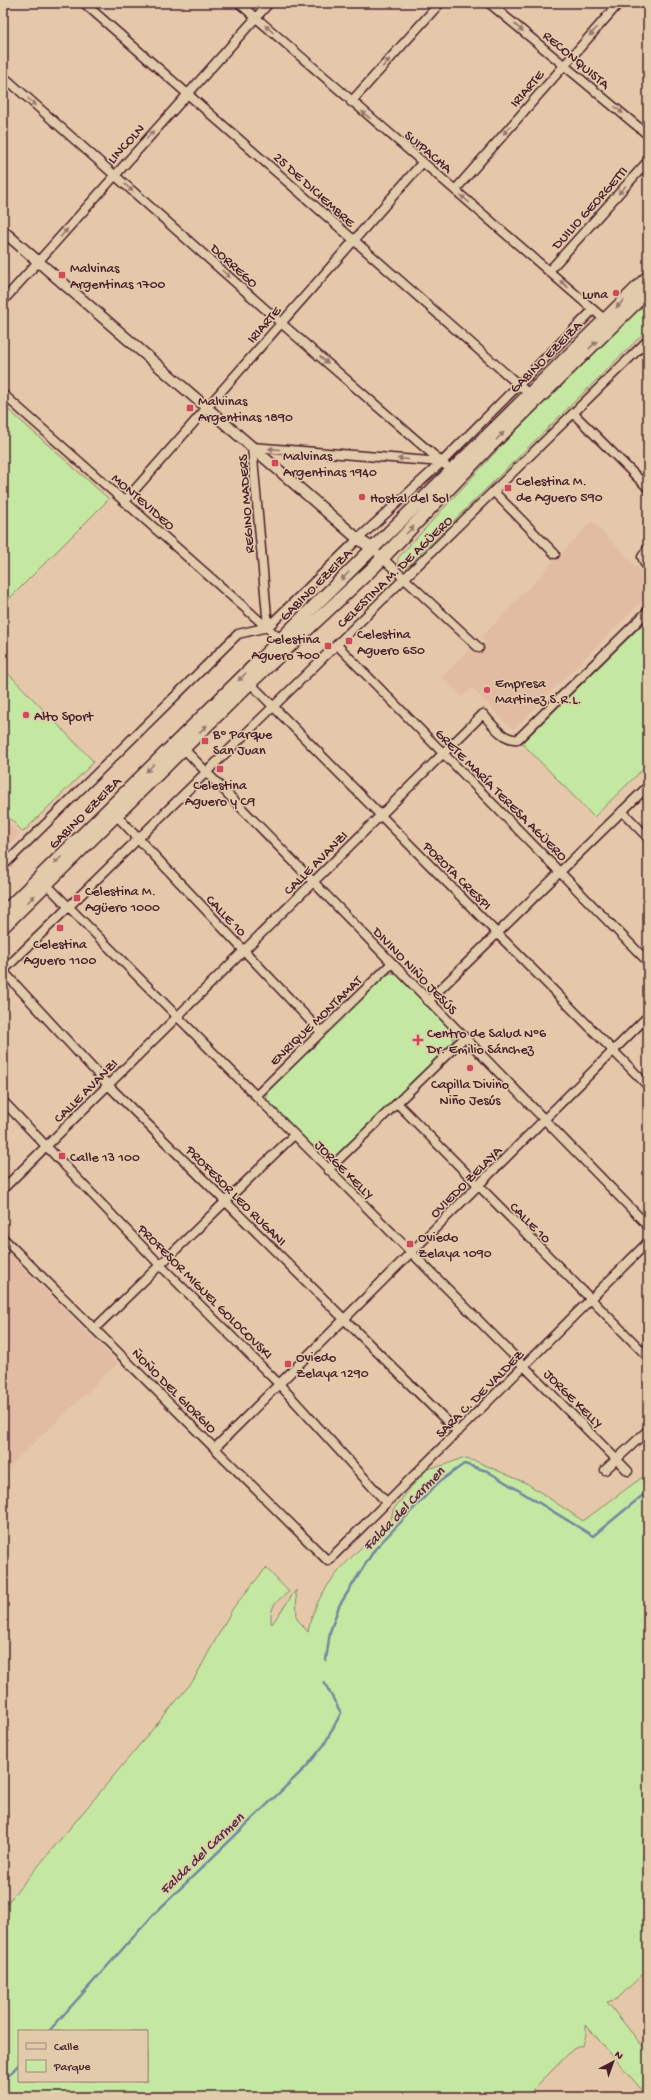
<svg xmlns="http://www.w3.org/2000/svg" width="651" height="2100" font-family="'Gochi Hand',sans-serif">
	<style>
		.built { fill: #e1bca3 }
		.green { fill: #c4e8a1; stroke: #878466; fill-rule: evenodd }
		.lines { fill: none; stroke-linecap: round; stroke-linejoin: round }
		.stream { stroke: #7288a0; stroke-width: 2.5 }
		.minor-casing { stroke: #4a1f2b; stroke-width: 11 }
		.tertiary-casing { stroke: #4a1f2b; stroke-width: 13 }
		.secondary-casing { stroke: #4a1f2b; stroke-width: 15 }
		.minor { stroke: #e1cbab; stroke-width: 8 }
		.tertiary { stroke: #e1cbab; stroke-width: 10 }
		.secondary { stroke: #e1cbab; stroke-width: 12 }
		.oneway { fill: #96756b }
		.poi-dot { fill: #d1495b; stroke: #e1cbab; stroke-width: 1.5 }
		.labels { text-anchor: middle; stroke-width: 3; stroke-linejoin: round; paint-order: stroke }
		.street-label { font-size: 14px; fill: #4a1f2b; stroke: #e1cbab }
		.poi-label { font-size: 14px; fill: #4a1f2b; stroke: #e1cbab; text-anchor: start }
		.water-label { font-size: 15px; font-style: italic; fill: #51303e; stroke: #e1cbab }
	</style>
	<rect width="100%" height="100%" fill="#e5c8aa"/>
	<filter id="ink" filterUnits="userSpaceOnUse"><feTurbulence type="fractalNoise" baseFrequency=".025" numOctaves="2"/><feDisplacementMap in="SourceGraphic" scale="8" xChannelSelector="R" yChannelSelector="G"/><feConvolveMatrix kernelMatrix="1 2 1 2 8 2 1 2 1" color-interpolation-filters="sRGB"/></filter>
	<g filter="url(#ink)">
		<path class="built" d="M592,521l56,57v17l-135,135 -41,-42 -10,9 -20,-20 28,-29 5,4 10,-10 -4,-4z
			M3,818l16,16 -16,17z
			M3,1247l115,116 -115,110z"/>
		<path class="green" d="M648,300v29l-241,238h-5l-4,-3v-6l102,-111z
			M3,405l106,94 -106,106z
			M648,619v145l-54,53 -72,-74z
			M3,668l91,94 -71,70 -20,-21z
			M392,973l7,1 54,57v10l-118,118 -7,2 -4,-1 -57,-57v-11l118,-117z
			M462,1458l16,4 50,22 55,37 65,-48v496l-31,30 -10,3 41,51v44l-62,-72v9l-3,11 -10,4 -47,48h-523v-189l190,-227 40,-73 33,-40 23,24c-13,9 -19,14 -18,30l1,2 24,-34 1,29 11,13c8,-48 50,-81 83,-112l2,-10 33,-41 19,-4zM19,2031h128v50h-128z"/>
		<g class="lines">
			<path class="stream" d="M326,1660l4,-28 9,-26 36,-57 64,-67 25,-18 23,7 106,65 55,-45
				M49,2031l105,-117 152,-147 18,-22 17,-32 -17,-31
				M3,2082l16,-18"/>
			<defs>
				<path id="minor" d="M84,3l445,391
					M239,3l365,316
					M489,3l159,132
					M3,76l278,247 164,142
					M351,102l89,-99
					M455,190l164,-187
					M549,271l99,-110
					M3,301l266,-298
					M3,394l277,245
					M574,414l74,74
					M494,492l61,62
					M124,502l298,-339
					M648,548l-6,9 6,13
					M379,555l100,93
					M268,627l-16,-180 190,15
					M337,645l311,317
					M250,683l398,403
					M183,748l465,478
					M622,811l26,27
					M116,815l205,217
					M3,866l235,-232 30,-7 90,-88 84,-77 151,-152
					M46,884l582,587
					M3,971l645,-631
					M3,971l105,114 350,347
					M428,1001l220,-215
					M256,1096l136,-133
					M3,1101l157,164 119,119 108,119
					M397,1103l251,254
					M328,1170l136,-132
					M3,1189l480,-475c9,10 20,27 35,25l130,-128
					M3,1238l325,323 320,-319
					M94,1329l200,-194
					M215,1448l433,-432
					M605,1470l43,-40"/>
				<path id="tertiary" d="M3,231l355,308 14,9"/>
				<path id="secondary" d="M3,913l645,-636
					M3,927l247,-244 124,-116 113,-118 161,-158"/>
			</defs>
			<use href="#minor" class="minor-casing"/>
			<use href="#tertiary" class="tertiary-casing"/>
			<use href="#secondary" class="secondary-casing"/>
			<use href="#minor" class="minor"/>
			<use href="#tertiary" class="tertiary"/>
			<use href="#secondary" class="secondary"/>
		</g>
		<defs><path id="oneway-solid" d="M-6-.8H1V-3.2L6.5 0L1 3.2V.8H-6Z"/></defs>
		<g class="oneway">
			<use href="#oneway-solid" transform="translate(519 28) rotate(39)"/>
			<use href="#oneway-solid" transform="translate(269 29) rotate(-139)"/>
			<use href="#oneway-solid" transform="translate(593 32) rotate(132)"/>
			<use href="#oneway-solid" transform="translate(386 63) rotate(-48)"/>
			<use href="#oneway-solid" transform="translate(32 102) rotate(42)"/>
			<use href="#oneway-solid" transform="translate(619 110) rotate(40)"/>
			<use href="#oneway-solid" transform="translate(366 115) rotate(-140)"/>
			<use href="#oneway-solid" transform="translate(507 130) rotate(131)"/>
			<use href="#oneway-solid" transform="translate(150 135) rotate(-48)"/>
			<use href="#oneway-solid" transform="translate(129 188) rotate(42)"/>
			<use href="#oneway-solid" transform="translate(622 190) rotate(132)"/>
			<use href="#oneway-solid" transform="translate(465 199) rotate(-140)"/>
			<use href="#oneway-solid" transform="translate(64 233) rotate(-49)"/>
			<use href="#oneway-solid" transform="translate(226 274) rotate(42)"/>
			<use href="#oneway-solid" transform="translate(564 284) rotate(-138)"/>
			<use href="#oneway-solid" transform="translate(620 304) rotate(136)"/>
			<use href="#oneway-solid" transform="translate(593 345) rotate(-44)"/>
			<use href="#oneway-solid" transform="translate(324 360) rotate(41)"/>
			<use href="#oneway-solid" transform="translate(500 436) rotate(-45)"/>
			<use href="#oneway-solid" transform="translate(274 449) rotate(-175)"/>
			<use href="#oneway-solid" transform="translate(403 459) rotate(-175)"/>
			<use href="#oneway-solid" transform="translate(410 530) rotate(-46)"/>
			<use href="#oneway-solid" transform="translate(345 576) rotate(135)"/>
			<use href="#oneway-solid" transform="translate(242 677) rotate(135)"/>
			<use href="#oneway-solid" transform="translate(203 729) rotate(-44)"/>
			<use href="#oneway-solid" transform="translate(150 768) rotate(135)"/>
			<use href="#oneway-solid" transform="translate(58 860) rotate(135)"/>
			<use href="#oneway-solid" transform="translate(31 899) rotate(-45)"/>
		</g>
	</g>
	<g class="poi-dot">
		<rect x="58" y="271" width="8" height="8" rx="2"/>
		<circle cx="616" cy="293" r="4"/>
		<rect x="186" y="404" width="8" height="8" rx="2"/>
		<rect x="271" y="459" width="8" height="8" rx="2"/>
		<rect x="504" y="484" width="8" height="8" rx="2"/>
		<circle cx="362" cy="497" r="4"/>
		<rect x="345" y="637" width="8" height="8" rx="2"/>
		<rect x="324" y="642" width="8" height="8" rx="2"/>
		<circle cx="487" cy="690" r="4"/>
		<circle cx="26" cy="715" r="4"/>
		<rect x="201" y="737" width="8" height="8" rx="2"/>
		<rect x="216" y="765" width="8" height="8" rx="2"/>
		<rect x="73" y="894" width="8" height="8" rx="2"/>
		<rect x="56" y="924" width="8" height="8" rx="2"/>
		<path d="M416 1034h4v4h4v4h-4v4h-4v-4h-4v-4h4z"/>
		<circle cx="470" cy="1068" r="4"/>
		<rect x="58" y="1152" width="8" height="8" rx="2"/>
		<rect x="406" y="1240" width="8" height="8" rx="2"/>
		<rect x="284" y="1360" width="8" height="8" rx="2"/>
	</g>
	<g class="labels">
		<g class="street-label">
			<text transform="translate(577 59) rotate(40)" y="5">RECONQUISTA</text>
			<text transform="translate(526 88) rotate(-49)" y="5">IRIARTE</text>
			<text transform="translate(125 143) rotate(-48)" y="5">LINCOLN</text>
			<text transform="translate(429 151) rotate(40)" y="5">SUIPACHA</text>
			<text transform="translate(315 189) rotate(42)" y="5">25 DE DICIEMBRE</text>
			<text transform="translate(589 207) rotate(-48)" y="5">DUILIO GEORGETTI</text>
			<text transform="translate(235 265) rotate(42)" y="5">DORREGO</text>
			<text transform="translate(263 324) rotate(-49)" y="5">IRIARTE</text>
			<text transform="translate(545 356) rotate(-45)" y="5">GABINO EZEIZA</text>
			<text transform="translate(144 501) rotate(41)" y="5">MONTEVIDEO</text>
			<text transform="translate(245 504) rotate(-94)" y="5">REGINO MADERS</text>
			<text transform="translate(394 571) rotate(-44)" y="5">CELESTINA M. DE AGÜERO</text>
			<text transform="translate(315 584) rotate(-45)" y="5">GABINO EZEIZA</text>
			<text transform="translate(502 794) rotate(45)" y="5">GRETE MARÍA TERESA AGÜERO</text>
			<text transform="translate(84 812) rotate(-45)" y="5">GABINO EZEIZA</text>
			<text transform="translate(315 862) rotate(-45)" y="5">CALLE AVANZI</text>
			<text transform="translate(458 875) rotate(45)" y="5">POROTA CRESPI</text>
			<text transform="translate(227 915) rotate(46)" y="5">CALLE 10</text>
			<text transform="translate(416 970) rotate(46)" y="5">DIVINO NIÑO JESÚS</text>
			<text transform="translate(315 1020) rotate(-44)" y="5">ENRIQUE MONTAMAT</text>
			<text transform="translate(85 1090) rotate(-45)" y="5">CALLE AVANZI</text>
			<text transform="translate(345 1169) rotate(45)" y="5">JORGE KELLY</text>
			<text transform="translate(465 1181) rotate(-45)" y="5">OVIEDO ZELAYA</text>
			<text transform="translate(237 1195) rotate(45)" y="5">PROFESOR LEO RUGANI</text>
			<text transform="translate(531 1222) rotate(45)" y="5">CALLE 10</text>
			<text transform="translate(206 1291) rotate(45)" y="5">PROFESOR MIGUEL GOLOCOVSKI</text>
			<text transform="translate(175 1390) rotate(45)" y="5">ÑOÑO DEL GIORGIO</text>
			<text transform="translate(479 1393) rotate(-45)" y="5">SARA C. DE VALDEZ</text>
			<text transform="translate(574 1398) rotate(45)" y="5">JORGE KELLY</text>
		</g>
		<g class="poi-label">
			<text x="70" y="272">Malvinas<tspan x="70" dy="16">Argentinas 1700</tspan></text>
			<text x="608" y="298" text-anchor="end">Luna</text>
			<text x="198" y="405">Malvinas<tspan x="198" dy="16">Argentinas 1890</tspan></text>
			<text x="283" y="460">Malvinas<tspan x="283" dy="16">Argentinas 1940</tspan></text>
			<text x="516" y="485">Celestina M.<tspan x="516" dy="16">de Aguero 590</tspan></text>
			<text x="370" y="502">Hostal del Sol</text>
			<text x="357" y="638">Celestina<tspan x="357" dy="16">Aguero 650</tspan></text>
			<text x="320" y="643" text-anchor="end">Celestina<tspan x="320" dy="16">Aguero 700</tspan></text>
			<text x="495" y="687">Empresa<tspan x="495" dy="16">Martinez S.R.L.</tspan></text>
			<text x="34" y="720">Alto Sport</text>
			<text x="213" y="738">Bº Parque<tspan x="213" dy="16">San Juan</tspan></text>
			<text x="220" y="789" text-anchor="middle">Celestina<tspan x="220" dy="16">Aguero y C9</tspan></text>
			<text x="85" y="895">Celestina M.<tspan x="85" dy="16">Agüero 1000</tspan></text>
			<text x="60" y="948" text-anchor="middle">Celestina<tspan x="60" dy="16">Aguero 1100</tspan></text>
			<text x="427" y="1037">Centro de Salud Nº6<tspan x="427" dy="16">Dr. Emilio Sánchez</tspan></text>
			<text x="470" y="1088" text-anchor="middle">Capilla Divino<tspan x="470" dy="16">Niño Jesús</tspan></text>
			<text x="70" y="1161">Calle 13 100</text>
			<text x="418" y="1241">Oviedo<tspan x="418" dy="16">Zelaya 1090</tspan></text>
			<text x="296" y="1361">Oviedo<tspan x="296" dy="16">Zelaya 1290</tspan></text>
		</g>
		<g class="water-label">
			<text transform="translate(403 1508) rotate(-46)" y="5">Falda del Carmen</text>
			<text transform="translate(201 1853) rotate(-44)" y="5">Falda del Carmen</text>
		</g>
	</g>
	<rect width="651" height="2100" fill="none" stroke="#e1cbab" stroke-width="16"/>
	<rect x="8" y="8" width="635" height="2084" fill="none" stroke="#4a1f2b" stroke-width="1.5" filter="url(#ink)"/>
	<rect x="18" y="2030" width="130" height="52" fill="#e1cbab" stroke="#a58678"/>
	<rect x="26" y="2043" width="20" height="6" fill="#e1cbab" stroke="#a58678"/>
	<text x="54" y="2050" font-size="12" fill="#4a1f2b">Calle</text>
	<rect x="26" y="2060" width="20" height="12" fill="#c4e8a1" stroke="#a58678"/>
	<text x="54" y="2070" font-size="12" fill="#4a1f2b">Parque</text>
	<g transform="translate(613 2062) rotate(41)" stroke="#e1cbab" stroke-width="3" paint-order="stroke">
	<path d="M0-3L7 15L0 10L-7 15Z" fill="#4a1f2b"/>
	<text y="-6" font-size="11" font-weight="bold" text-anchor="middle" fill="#4a1f2b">N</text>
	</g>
</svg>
